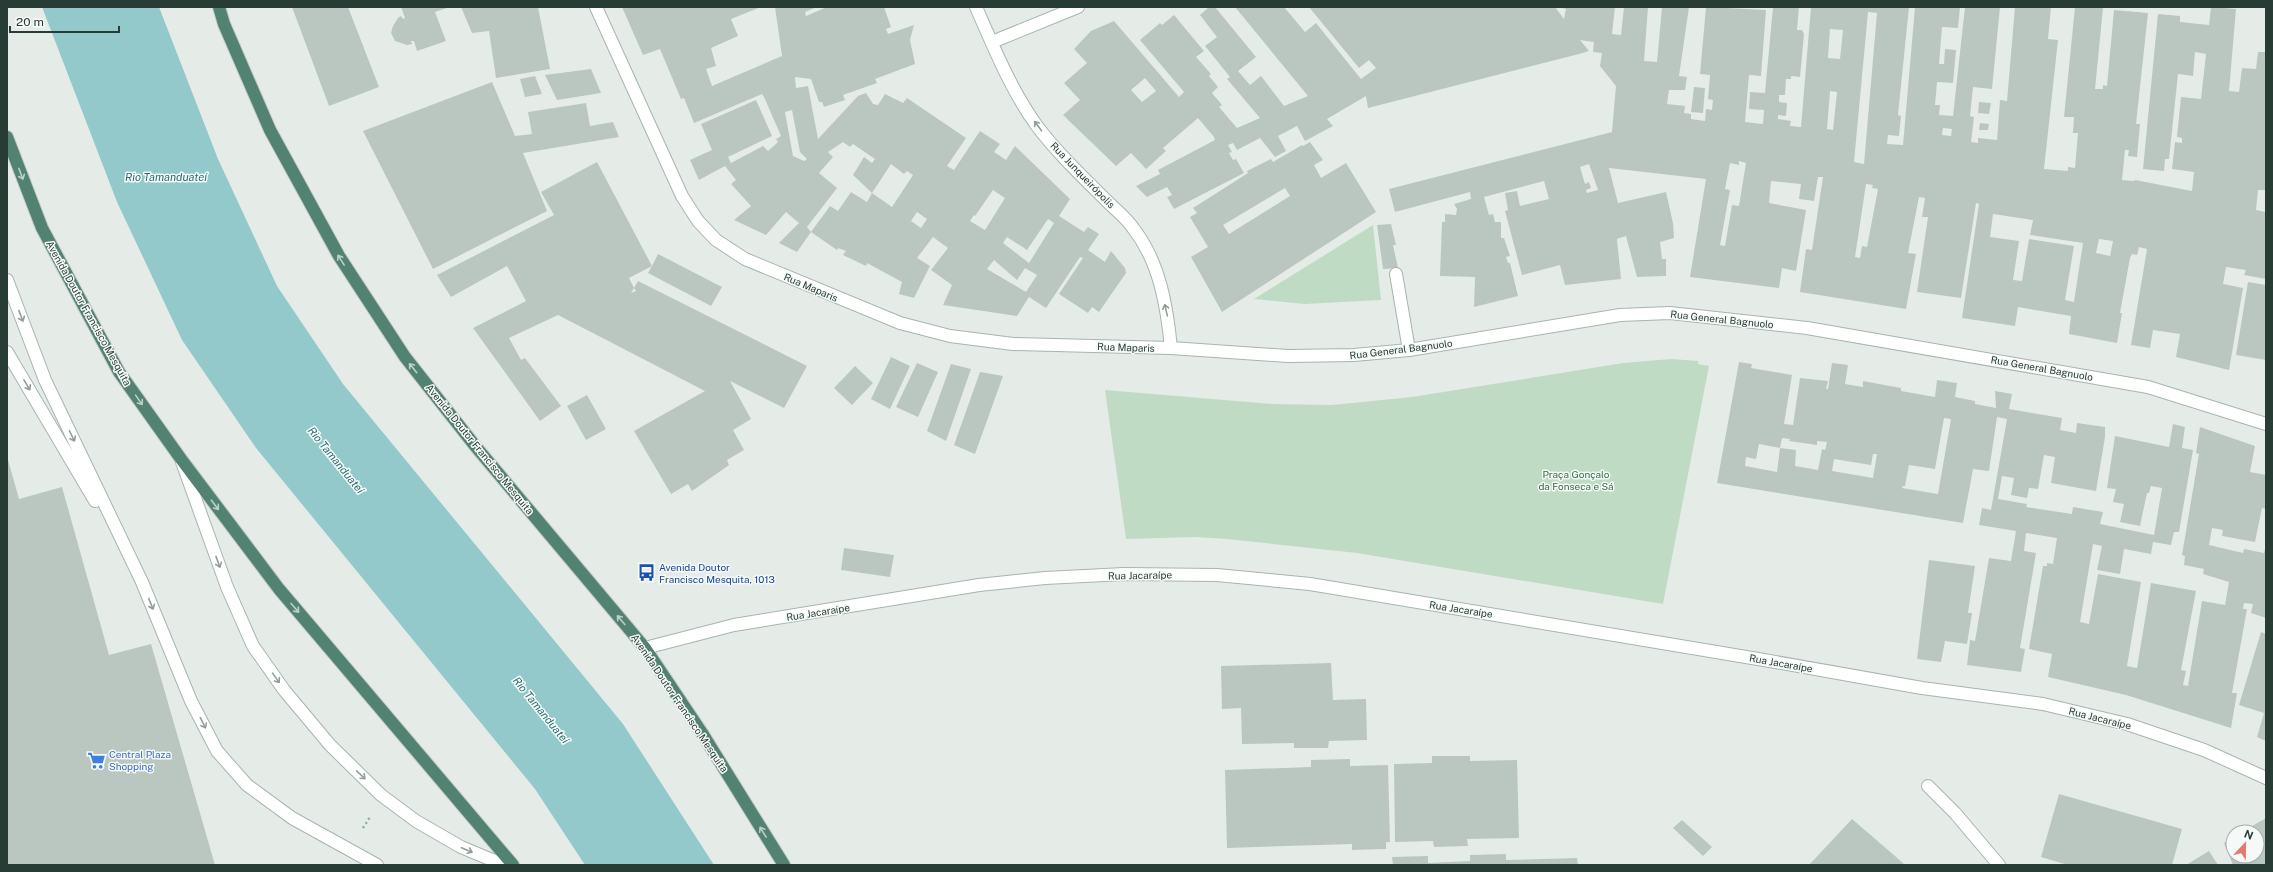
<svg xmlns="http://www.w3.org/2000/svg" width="2273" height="872" font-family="'Public Sans',sans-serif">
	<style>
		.green { fill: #c0dbc4 }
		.water { fill: #93c9cb }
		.building { fill: #bac7c1; fill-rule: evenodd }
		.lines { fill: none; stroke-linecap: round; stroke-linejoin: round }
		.service-casing { stroke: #a8b4ae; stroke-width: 14 }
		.minor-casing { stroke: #a8b4ae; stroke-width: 14 }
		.trunk-casing { stroke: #c2c8c6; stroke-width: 14 }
		.path { stroke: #89ad9d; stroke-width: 2.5; stroke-dasharray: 2 3; stroke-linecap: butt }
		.service { stroke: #fff; stroke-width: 12 }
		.minor { stroke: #fff; stroke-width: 12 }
		.trunk { stroke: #528271; stroke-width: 12 }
		.oneway { stroke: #929e9a }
		.oneway2 { stroke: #bccfc8 }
		.labels { text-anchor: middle; stroke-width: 3; stroke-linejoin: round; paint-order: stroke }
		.street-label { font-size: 10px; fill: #263c34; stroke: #f5f9f7 }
		.park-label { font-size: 10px; fill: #346f44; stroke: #f5f9f7 }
		.transit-label { font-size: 10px; fill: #164399; stroke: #f5f9f7; text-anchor: start }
		.shop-label { font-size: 10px; fill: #366cbe; stroke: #f5f9f7; text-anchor: start }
		.water-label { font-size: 11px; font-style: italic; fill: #266e72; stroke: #f5f9f7 }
	</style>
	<rect width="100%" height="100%" fill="#e5ece8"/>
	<path class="green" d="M1373,225l8,75 -76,4 -51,-5z
		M1671,359l27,2v3l11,2 -46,238 -306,-51 -130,-14 -32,-2 -69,2 -21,-149 168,14 59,1 80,-8 211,-34z"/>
	<path class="water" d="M42,7h117l59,152 59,127 66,98 280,340 91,141h-129l-50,-76 -279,-341 -74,-108 -65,-138z"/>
	<path class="building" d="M292,7h56l31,80 -50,19z
		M401,7h49l-15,5 11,29 -29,10 -3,-10h-3l1,3 -5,1 -12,-4 -4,-8 2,-7 5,-8 3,-2 2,3 2,-1z
		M461,7h77l12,62 -54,9 -7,-47 -17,2z
		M622,7h139l-30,12 7,17 -27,12 5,18 -10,3 6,17 70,-30 -7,-49h42l-12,5 1,4 21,-9h57l7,20 -5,2 2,5 26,-9 -4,15 5,24 -40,15 2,4 -34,12 2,5 -21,7 -2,-5h-3l-8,-23 -16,-2 1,11 12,-2 10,53 40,-43 8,-3 7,11 5,1 7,-11 18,9 4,-5 59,40 -19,28 7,4 26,-39 20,13 -6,8 12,8 9,-14 55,53 -11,17 25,16 4,-5 11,7 -11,16 17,12 6,-11 14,17 1,5 -27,39 -7,-5 -4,6 -29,-19 24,-36 -3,-1 -34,51 -17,-11 -12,19 -74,-11 9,-20 -21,-15 17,-22 -15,-11 -16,21 13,8 -16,32 -15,-4 3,-12 -35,-19 -1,3 -23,-11 3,-4 -8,-3 -1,2 -26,-18 19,-26 8,5 13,-19 16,10 5,-9 20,14 21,-32 -6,-4 -3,3 -13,-10 -19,29 -19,-18 11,-18 8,6 3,-4 -22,-15 -3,3 -7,-5 -15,10 5,5 -14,16 18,15 -30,39 4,5 -14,20 -18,-9 20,-20 -13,-11 -20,23 -32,-15 17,-14 -20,-22 5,-4 -11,-14 -26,14 -9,-20 22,-10 -11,-26 55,-24 16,36 -44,21 3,6 32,-17 5,5 10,-9 -2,-3 5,-3 -17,-39 -2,-3 -68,29 -10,-25 -3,1 -21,-50 -17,6zM792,110l8,42 7,7 -3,2 -11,-5 -8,-44zM993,190l12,8 -20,32 -15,-9 4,-6 1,1zM917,212l10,7 -6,9 -10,-7zM1048,219l6,4 -25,40 -26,-20 4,-6 20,13zM994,260l23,20 8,-12 12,7 -11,17 -39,-23z
		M1209,7h6l41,50 -18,14 12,14 11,-9 23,30 24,-10 -73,-89h49l21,25 11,-9 45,56 15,-11 -7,-8 -10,8 -50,-61h246l9,12 2,-10 -8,-2h57l-3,27 9,1 3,-28h24l-4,54 13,1 5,-55h27l-10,69 8,1 -2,13h-16l-2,14 18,2 -1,7 7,1v5l14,2 1,-12 6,1 1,-10 -5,-1 2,-24 -10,-1 6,-67 60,3 -5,66 -12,-1 -4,47 18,2 1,-14 -15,-1 1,-17 15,1 8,-86h26l-2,23h5l2,4 -4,43 -9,-1v3h-5l-1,16h-6v7l8,1 -1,13 -8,-1v4l13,2 -1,5 11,1 10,-120h98l-11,108 3,1 -2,20 -11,-1 -1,9 16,1 12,-138h45l-2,21 -16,-1 -3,37h5l1,-15 11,1 -3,33 -16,-1 -2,23h5l-1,10 14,1 12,-109h35l-8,82 -19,-2 -3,29 4,1 -3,25 7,1v-5l19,2 3,-40 7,1 8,-94h36l-3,32 10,1 -14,129 24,2v-4l7,1 3,-35h-5l1,-16h-10l11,-110 28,1 -8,81h8v-4l4,1 7,-76 34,3 -12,111h4l-3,33 -9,-1 1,-6h-4l-3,30 12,1 1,-1 57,11 2,-19 -22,-3 3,-27 7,1v-5l-5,-1 4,-40 20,2 5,-45 -11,-2 -2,24 -15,-2 -9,85h-4l-1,12 -21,-2 15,-155 22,2v6l29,3 2,-18 25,2 -7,82 10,1 3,-24 14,1 2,-17h8v138h-8l-2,20 10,2v67l-22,-4 2,-5 -20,-3 -3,17 20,4 -14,82 -53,-13 4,-23 -27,-4 -3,18 -19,-3 16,-96 -8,-2 -2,8 -5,-1 -2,4 -10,55h2l-5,30 -48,-9 2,-18 -53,-9 -3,19 -53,-8 17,-114 -3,-1 -15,95 -44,-6 11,-75h-6l3,-19 -6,-1 -11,56 8,1 -10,55 -106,-17 6,-43 6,1 11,-73h-5l-4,24 -15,-2 2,-15 -30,-3 -2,22 37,7 -10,61 -14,-3 -3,20 -89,-11 16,-98 -97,-11 9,35 48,-11 7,31 1,15 -14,4 2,17h4v17l-29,1 -11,-41 -9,3 4,40 -56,6 -5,-20 -38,10 -17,-64 3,-1 -3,-17 12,-2 3,15 29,-7 -5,-18 -60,16 5,18 4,-1 2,8h6v16h3l6,18 -4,1 2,6h2l8,33 -44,11 1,-30 -35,-1 2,-54h3v-8l11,1 1,-6 -3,-5 17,-5 -1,-7 -75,20 -6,-23 223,-57 4,-46 -16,-20 2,-13 -9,-1 1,-10 -14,-2 9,11 -10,3 -211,54 -2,-12 -39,23 6,7 -28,15 -8,-15 -19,10 8,15 -11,6 -15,-19 -23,12 -4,-7 -5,2 4,7 -3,1 4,7 3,-1 8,14 -70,36 -7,-12 5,-2 -5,-8 -20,10 -11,-11 24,-12 -2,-4 57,-30 -1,-3 -16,-19 -35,30 3,3 -20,18 -15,-16 -15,13 -53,-51 17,-15 -16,-17 23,-20 -13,-14 17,-18 23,-10 65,76 5,-5 -44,-52 20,-17 2,2 12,-10 30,36 -8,6 15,17 -2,2 9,11 -6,6 10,12 -3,2 18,21 23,-10 -33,-39 3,-2 -25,-31 12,-9 -17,-22zM1868,12l9,1 -13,151 -10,-2zM1830,29l13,1 -3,29 -12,-1zM1145,78l11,13 -14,11 -11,-12zM1830,91l7,1 -4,38 -6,-1zM1943,128l9,1 -1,7 -9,-1zM1739,161l7,2 -7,43 -7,-1 -7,41 -5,-1 10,-55 -5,-1 5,-26 9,2zM1589,164l9,26 -11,3 -1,-3 5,-2 -2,-6 -4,2 -5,-17zM1866,184l7,1 -1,3 6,1 -11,58 -5,-1 -2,12 -5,-1zM1993,214l40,6 -3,15 53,8 -9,59 -9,-2 9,-54 -45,-7 -7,42 -9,-1 6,-39 -29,-4zM2099,239l14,2 -3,15 -14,-3z
		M591,69l10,24 -44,7 -12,-25z
		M535,76l7,18 -17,3 -5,-18z
		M492,82l23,54 17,-2 -4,-22 58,-9 4,23 23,-4 6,15 -96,16 24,58 -114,58 -70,-138z
		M1694,87l11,1 -2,25 -12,-1z
		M1979,102l12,1 -2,11 -11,-1z
		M1980,123l9,1 -1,6h-9z
		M1310,142l13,18 -9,5 7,13 25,-15 30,49 -154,100 -31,-55 17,-10 -18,-30 7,-4 -4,-5 55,-35 -1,-2 24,-12 2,3 29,-17 1,1zM1285,188l5,8 -61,38 -6,-9z
		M597,162l55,104 6,-12 64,33 -11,19 -63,-33 4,-7 -23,12 5,10 -3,5 5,-2 -2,-3 4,-7 169,85 -23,42 -54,-27 21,38 -18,11 11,20 -17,10 2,5 -37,26 -4,-7 -17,10 -37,-63 71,-40 -147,-76 -49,23 12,22 4,-2 36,48 -21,15 -67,-93 53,-27 -19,-35 -56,31 -14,-22 117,-60 -13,-23z
		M1391,224l5,21h-3l5,23 -15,1 -6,-44z
		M2248,282l18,3v75l-30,-5z
		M891,357l19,9 -20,43 -19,-10z
		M1739,362l13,2 -1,4 41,7 -8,49 9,1 7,-47 28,3 -2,8h2l4,-26 16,2 -3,19 18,3v-6l38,7v3l34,6 2,-17 20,3 -2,14 20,4v3l21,4 -1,-17 17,3 -3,15 53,9 -2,12 16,3 1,-10 28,4v10l-9,54 -45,-8 4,-26 -11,-2 -6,34 -9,-1 -2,10 -16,-3 3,-17 -12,-2 -4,23 29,5 -1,3 46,7 1,-7 30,5 -3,12 54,11 8,-47 -11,-2 -2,7h-2l-7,33 -20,-4 4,-18 -11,-2 3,-13 -9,-1 8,-52 54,11 4,-23 12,3 -3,21 11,2 -14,82h-5l-3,13 -18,-3 -2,12 -27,-5 -4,25 -23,-4 5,-24 -9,-2 -13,78 9,2 9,-50 43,8 -14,84 10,2 14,-85 45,8 -15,79 5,1 -3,14 5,1 14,-85 23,4 4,-23 -26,-8 1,-5 -20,-4 1,-9 -3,-1 17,-101 -3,-1 4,-26 55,19 -5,26 16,3v34l-4,-1 -7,34 -33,-6 1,-6 -11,-2 -3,17 34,8 1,-4 20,4 2,-8v73l-15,-5 2,-9 -9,-1 -1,6h4l-15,84h5l-6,35 -105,-33 -78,-18 4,-23 -23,-5 14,-83h4v-3l6,1 4,-26 -31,-5 -2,18 12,2 -16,95 5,1 -4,23 -54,-7 3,-25 5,1 14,-83 22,3 5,-30 -37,-6 3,-17 9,2 16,-91 -10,-2 -8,54 -16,-2 -10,54 -246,-40zM1944,418l7,1 -13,75 -36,-6 1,-2h2l4,-21 26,4zM1782,438l8,1 -1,2 28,4v-4l10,1 -2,8 -3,-1 -4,21 -23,-4 1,-16 -16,-2 -3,24 -32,-6 1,-9 10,2 3,-15 21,4zM1873,454h4l-4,24 -41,-7 2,-12 37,6z
		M917,363l21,9 -20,45 -22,-10z
		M951,364l20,5 -25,72 -19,-10z
		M855,366l18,17 -21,22 -18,-17z
		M980,372l23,4 -28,78 -21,-9z
		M587,395l19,34 -20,11 -19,-34z
		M7,456l12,43 43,-12 47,168 42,-11 64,221h-208z
		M844,548l50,7 -4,22 -49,-7z
		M1929,560l46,6 -7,47h4l-5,31 -22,-3 -4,21 -24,-3z
		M2261,632l5,2v107l-9,-4 7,-24 -25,-8z
		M1331,663l2,37 33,-1 1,41 -38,1 -1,7h-34v-5l-52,1 -1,-36 -19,1 -1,-43z
		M1432,756h38v5l47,-1 2,78 -52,1 1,7 -34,1 -1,-6 -38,1 -1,-78 38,-1z
		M1350,759v7l38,-1 2,77h-4v7l-34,1v-6l-125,4 -2,-78 86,-3v-7z
		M2059,794l123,35 -10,36h-104l-27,-8z
		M2266,818v47h-33l-9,-22 9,-5v18h24v-24h-15z
		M1852,819l43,37 10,9h-96z
		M1682,820l30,27 -9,9 -30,-28z
		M2209,851l9,14h-32z
		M1506,854v6l71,-2 1,7h-185l-1,-8 36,-1v7l42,-2v-6z"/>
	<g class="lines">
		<defs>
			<path id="service" d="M7,280l38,100 97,202 49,119 26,50 30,34 45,33 85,47
				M7,352l88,149
				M182,462l45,125 26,59 31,44 46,55 51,50 35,26 45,26 43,18"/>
			<path id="minor" d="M596,7l86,189 16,25 18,19 29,19 155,64 50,13 63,8 158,4 117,8 66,-1 55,-5 211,-35 50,-2 137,15 341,59 118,37
				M976,7c18,41 35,83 61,119 21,28 48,53 73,78 8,8 17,15 23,24 27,34 34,79 38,120
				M992,42l86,-35
				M1396,274l13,76
				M645,648l89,-23 245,-40 66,-7 79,-4 93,1 93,9 454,76 158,28 121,16 84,20 77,26 62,28
				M1928,786l27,27 44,52"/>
			<path id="trunk" d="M219,7l5,17 46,106 69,126 66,101 71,90 169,201 57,85 82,132
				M7,137l35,91 77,144 62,87 98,130 234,276"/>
		</defs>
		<use href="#service" class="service-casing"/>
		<use href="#minor" class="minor-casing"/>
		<use href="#trunk" class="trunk-casing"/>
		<path class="path" d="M363,828l7,-11"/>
		<use href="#service" class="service"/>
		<use href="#minor" class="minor"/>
		<use href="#trunk" class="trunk"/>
	</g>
	<defs><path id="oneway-shaft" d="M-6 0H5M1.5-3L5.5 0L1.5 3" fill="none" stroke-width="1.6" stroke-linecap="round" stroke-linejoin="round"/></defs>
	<g class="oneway">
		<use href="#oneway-shaft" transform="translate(1038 126) rotate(-127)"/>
		<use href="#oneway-shaft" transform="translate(1166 310) rotate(-103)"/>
		<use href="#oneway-shaft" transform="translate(21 316) rotate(69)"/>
		<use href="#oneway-shaft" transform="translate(27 385) rotate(59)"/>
		<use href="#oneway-shaft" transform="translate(72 436) rotate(64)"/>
		<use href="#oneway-shaft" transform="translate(218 562) rotate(70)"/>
		<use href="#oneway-shaft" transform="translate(151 604) rotate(68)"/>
		<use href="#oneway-shaft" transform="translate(276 678) rotate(55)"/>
		<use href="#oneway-shaft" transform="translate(203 723) rotate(63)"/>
		<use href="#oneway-shaft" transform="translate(361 775) rotate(44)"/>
		<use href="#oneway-shaft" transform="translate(467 850) rotate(23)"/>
	</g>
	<g class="oneway2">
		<use href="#oneway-shaft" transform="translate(21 174) rotate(69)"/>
		<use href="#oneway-shaft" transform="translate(341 260) rotate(-122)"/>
		<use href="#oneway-shaft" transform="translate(413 368) rotate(-129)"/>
		<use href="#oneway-shaft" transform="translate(139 400) rotate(55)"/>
		<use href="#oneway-shaft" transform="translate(215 505) rotate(53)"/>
		<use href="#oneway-shaft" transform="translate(295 608) rotate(49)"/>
		<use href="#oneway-shaft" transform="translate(621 620) rotate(-130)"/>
		<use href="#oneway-shaft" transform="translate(763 832) rotate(-122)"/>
	</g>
	<defs>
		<symbol id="bus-bare" viewBox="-9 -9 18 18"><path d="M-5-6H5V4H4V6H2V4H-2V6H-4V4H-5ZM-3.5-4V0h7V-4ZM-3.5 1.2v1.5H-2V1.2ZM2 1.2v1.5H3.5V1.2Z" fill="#1a4fb4" stroke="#f5f9f7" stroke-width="2.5" paint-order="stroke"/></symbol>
		<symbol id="supermarket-bare" viewBox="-9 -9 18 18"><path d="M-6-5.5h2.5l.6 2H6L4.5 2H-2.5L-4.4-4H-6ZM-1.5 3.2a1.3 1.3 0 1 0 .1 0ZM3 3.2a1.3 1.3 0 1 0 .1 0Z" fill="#3f7fe0" stroke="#f5f9f7" stroke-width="2.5" paint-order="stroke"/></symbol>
	</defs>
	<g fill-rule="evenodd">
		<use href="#bus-bare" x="634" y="560" width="25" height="25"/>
		<use href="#supermarket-bare" x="84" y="748" width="25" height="25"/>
	</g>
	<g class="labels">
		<g class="street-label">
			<text transform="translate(1083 175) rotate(46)" y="4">Rua Junqueirópolis</text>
			<text transform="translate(811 287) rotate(23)" y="4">Rua Maparis</text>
			<text transform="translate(89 313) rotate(61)" y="4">Avenida Doutor Francisco Mesquita</text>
			<text transform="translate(1722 319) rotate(6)" y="4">Rua General Bagnuolo</text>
			<text transform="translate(1126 347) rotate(2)" y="4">Rua Maparis</text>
			<text transform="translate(1401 349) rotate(-7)" y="4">Rua General Bagnuolo</text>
			<text transform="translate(2042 368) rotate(10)" y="4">Rua General Bagnuolo</text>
			<text transform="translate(480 449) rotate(51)" y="4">Avenida Doutor Francisco Mesquita</text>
			<text transform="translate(1140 575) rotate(-1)" y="4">Rua Jacaraípe</text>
			<text transform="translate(1461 609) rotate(9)" y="4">Rua Jacaraípe</text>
			<text transform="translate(818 612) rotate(-9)" y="4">Rua Jacaraípe</text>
			<text transform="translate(1781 663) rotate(10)" y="4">Rua Jacaraípe</text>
			<text transform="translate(680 703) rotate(56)" y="4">Avenida Doutor Francisco Mesquita</text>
			<text transform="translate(2100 718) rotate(14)" y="4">Rua Jacaraípe</text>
		</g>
		<g class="park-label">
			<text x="1576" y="478">Praça Gonçalo<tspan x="1576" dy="12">da Fonseca e Sá</tspan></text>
		</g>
		<g class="transit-label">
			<text x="659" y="571">Avenida Doutor<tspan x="659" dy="12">Francisco Mesquita, 1013</tspan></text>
		</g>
		<g class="shop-label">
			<text x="109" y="758">Central Plaza<tspan x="109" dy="12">Shopping</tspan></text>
		</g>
		<g class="water-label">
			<text x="166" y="181">Rio Tamanduateí</text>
			<text transform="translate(336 460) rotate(51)" y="4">Rio Tamanduateí</text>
			<text transform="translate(541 710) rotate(51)" y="4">Rio Tamanduateí</text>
		</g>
	</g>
	<rect width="2273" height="872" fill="none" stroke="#263c34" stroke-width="16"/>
	<g transform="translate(2245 844) rotate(22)"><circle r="19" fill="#f5f9f7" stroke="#a2ada9"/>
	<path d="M0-3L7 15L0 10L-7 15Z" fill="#e37c6c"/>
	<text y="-6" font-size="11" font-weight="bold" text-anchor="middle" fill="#263c34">N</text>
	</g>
	<path d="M10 26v6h109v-6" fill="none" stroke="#263c34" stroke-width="2"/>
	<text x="16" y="26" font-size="12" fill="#263c34" stroke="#f5f9f7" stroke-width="3" paint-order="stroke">20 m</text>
</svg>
